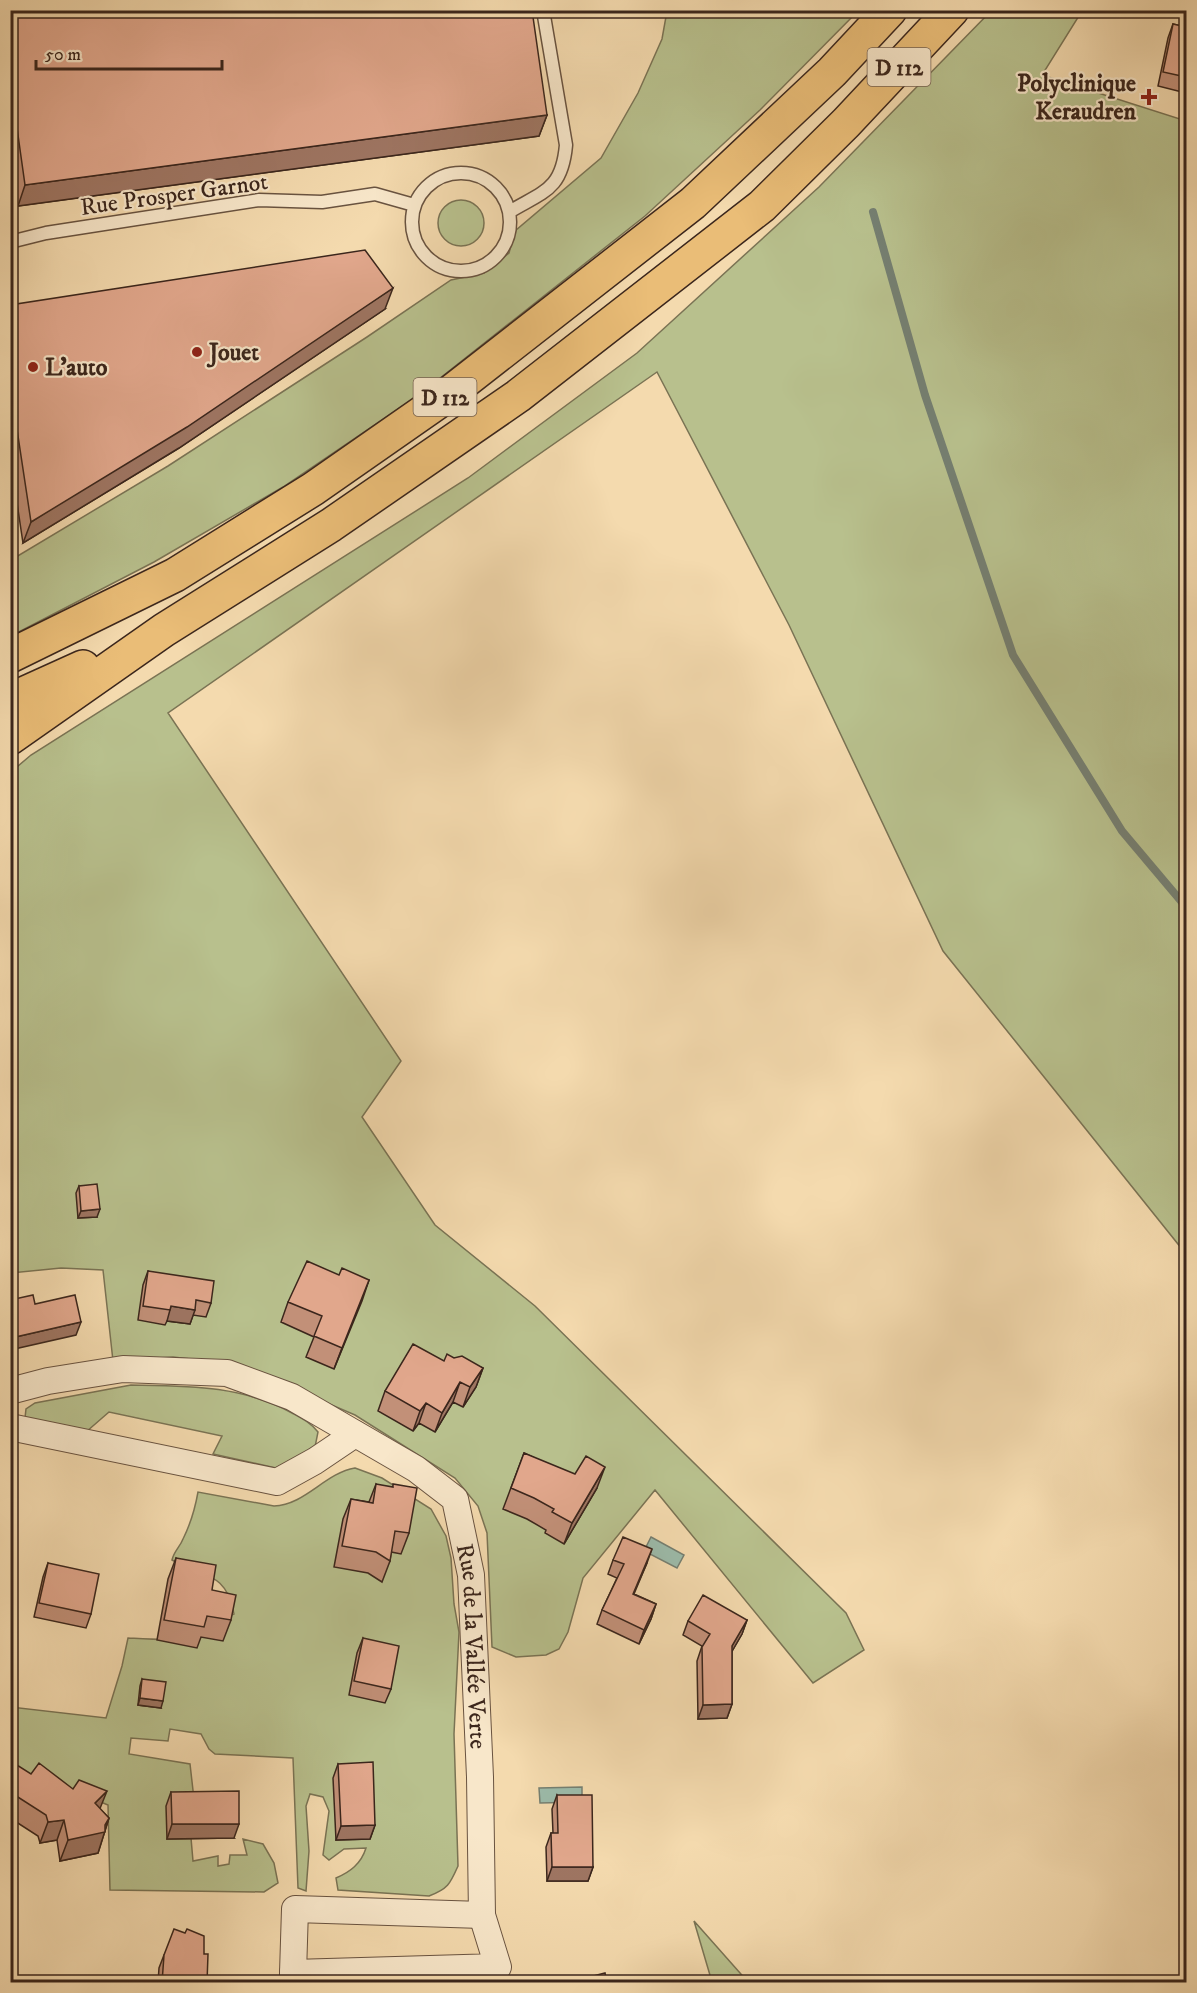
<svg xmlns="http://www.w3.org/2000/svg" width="1197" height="1993" font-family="'IM FELL DW Pica',serif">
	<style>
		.green { fill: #b8c08d; stroke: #7a7354; stroke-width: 1.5 }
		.water { fill: #9cbbaa; stroke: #757f71; stroke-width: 1.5 }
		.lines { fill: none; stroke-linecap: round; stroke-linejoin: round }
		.stream { stroke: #757f71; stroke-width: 8 }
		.lane-casing { stroke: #695340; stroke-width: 15 }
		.street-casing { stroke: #695340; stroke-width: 28 }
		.highway-casing { stroke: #3b261c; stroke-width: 36 }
		.lane { stroke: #f8e7ca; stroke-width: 12 }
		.street { stroke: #f8e7ca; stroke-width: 26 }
		.highway { stroke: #eabd77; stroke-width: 33 }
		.wall { fill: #c29078; stroke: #3b261c; stroke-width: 1.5 }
		.shaded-wall { fill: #9e7562; stroke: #3b261c; stroke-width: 1.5 }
		.building { fill: #e1a78c; stroke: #3b261c; stroke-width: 1.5 }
		.poi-dot { fill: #8f2418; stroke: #f8e7ca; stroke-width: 2 }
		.labels { text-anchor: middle; stroke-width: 4.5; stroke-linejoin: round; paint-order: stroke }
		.shield { fill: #f8e7ca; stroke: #746050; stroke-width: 1.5 }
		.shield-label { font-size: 22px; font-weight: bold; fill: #3b261c }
		.poi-label { font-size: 24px; font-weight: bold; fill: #3b261c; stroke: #f8e7ca; text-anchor: start }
		.street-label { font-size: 24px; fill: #3b261c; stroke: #f8e7ca }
	</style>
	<rect width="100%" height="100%" fill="#f4daae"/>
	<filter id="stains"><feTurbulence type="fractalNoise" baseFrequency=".00333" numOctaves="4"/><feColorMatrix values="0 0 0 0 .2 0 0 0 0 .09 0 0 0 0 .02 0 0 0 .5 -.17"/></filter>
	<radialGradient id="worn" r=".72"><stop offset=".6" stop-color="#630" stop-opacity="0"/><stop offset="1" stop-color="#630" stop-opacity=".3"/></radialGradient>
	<path class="green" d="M667,11h191l-98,99 -115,106 -225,178 -137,93 -129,75 -143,74v-76l157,-94 199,-129 84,-57 33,-7 25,-20 6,-22 86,-73 37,-65 24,-54z
		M991,11h91l-40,64 138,44 6,75v1060l-243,-303 -154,-326 -132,-253 -489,341 233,348 -39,56 73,108 100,81 311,307 18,37 -51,33 -158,-193 -72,88 -15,54 -9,17 -13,6 -30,2 -24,-10 -5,-114 -9,-27 -23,-28 -100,-63 -119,-51 -63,-7 -60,4 -10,-91 -42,-2 -50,5v-501l20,-17 437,-277 169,-125 182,-166z
		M438 223a23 23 0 1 1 46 0a23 23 0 1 1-46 0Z
		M131,1385c56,1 110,0 161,28 11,6 19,10 26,19l-3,15 -39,21 -63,-14 9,-18 -113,-24 -23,20 -61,-14 1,-9 9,-6z
		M355,1468l27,10 49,31 15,27 5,22 3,46 5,28 -5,102 4,132c-8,18 -10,23 -29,30l-91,-6 -2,-12c14,-6 25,-14 30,-30l-22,1 -15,11 -6,-5 6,-44 -6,-14 -13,-3 -4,12 3,45 -3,40 -8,-3 -5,-130 -78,-4 -6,-5 -8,-15 -31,-5 -2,12 -37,-3 -2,16 61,10 4,35 -3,39 2,23 25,-5v10l11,-2 1,-9h17l-4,-16 20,5 11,19 4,20 -14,9 -154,-2 -2,-85 -64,-27 -33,8v-79l95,11 16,-52 6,-28c18,1 54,4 71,-2 13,-4 21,-18 35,-22 -7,-42 -31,-37 -62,-54 2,-9 8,-13 11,-21 8,-16 12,-30 15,-47l76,14c31,-1 51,-33 81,-38z
		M694,1921l54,61h-36z"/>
	<path class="water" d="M651,1537l33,18 -7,13 -33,-17z
		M582,1787v15l-42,1 -1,-15z"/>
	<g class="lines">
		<path class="stream" d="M873,212l52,183 88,260 109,176 64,76"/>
		<defs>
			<path id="lane" d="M412 222a49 49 0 1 1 98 0a49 49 0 1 1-98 0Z
				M509,212c35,-21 53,-22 57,-67l-23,-135
				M10,242l36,-9 213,-33 63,2 53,-8 39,11"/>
			<g id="street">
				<path id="s1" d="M10,1391l38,-10 75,-12 104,4 65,24 124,72 39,30 16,76 9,202 2,138 16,52 -205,6 1,9"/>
				<path d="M10,1427l267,55 38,-21 40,-27"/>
				<path d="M293,1973l2,-64 187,6"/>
			</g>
			<path id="highway" d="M10,656l165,-81 138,-86 129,-90 251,-196 139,-131 58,-62
				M10,700l73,-33
				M10,738l154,-108 167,-105 187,-129 244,-190 84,-83 106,-113"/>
		</defs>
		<use href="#lane" class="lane-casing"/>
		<use href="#street" class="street-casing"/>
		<use href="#highway" class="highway-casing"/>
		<use href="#lane" class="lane"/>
		<use href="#street" class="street"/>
		<use href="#highway" class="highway"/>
	</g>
	<path class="wall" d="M10,10l537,105 -8,21 -521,70 -8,-52z
		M1173,24l13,3v66l-28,-7 10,-48z
		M10,305l375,4 -206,139 -156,95 -13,-87z
		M79,1186l18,31 -19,1 -2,-25z
		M148,1271l63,32 -5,14 -13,-2 -3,9 -23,-3 -2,4 -27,-5 5,-35z
		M339,1275l30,5 -35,89 -28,-12 8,-20 -33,-15 7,-20z
		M454,1358l29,10 -7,19 -13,20 -10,-5 -18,30 -16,-9 -6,8 -35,-20 7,-20 59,-30z
		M524,1453l73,35 -33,56 -19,-11 1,-3 -19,-11 -24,-10z
		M376,1484l33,49 -8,21 -10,-2 -1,9 -8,21 -14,-9 -34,-6 9,-48 8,-20 18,3z
		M176,1558l36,32 19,30 -8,21 -22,-4 -4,11 -40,-8 11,-61z
		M613,1560l34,3 -13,31 22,10 -5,15 -12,25 -42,-20 5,-14 15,-32 -9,-4z
		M48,1563l43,51 -5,14 -52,-11 9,-40z
		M747,1620l-5,14 -10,17v53l-5,14 -29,1 -1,-58 5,-15 -19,-11 5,-14z
		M363,1638l28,51 -6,14 -36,-8 8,-42z
		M142,1679l19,29 -23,-3 2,-19z
		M338,1764l37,61 -5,14 -34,1 -3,-62z
		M31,1774l69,35 9,9 -11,35 -38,8 -3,-21 -17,3 -2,-7 -28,-18v-43z
		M171,1792l63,46 -67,1 -1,-33z
		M557,1795l36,72 -5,14h-41l-1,-34 5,-14h2l-1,-24z
		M204,1954l3,29h-49l1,-15 5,-13z"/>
	<path class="shaded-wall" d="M547,115l-8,21 -521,70 7,-21z
		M393,288l-8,21 -206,139 -156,95 8,-21z
		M100,1209l-3,8 -19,1 3,-7z
		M369,1280l-7,21 -28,68 8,-21z
		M171,1306l24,4 -5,14 -23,-3z
		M81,1322l-5,13 -66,15 1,-12z
		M483,1368l-7,19 -13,20 7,-20z
		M460,1382l-7,20 -18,30 7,-19z
		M426,1403l-7,20 -6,8 7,-20z
		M605,1467l-8,21 -33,56 8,-21z
		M652,1549l-5,14 -20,45 6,-14z
		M656,1604l-5,15 -12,25 5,-14z
		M747,1620l-5,14 -15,26 5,-14z
		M140,1698l23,3 -2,7 -23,-3z
		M732,1704l-5,14 -29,1 5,-14z
		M107,1791l-8,20 -4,-8z
		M109,1818l-11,35 -38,8 8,-21 37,-15z
		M64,1820l-7,20 -17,3 8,-21z
		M172,1824h67l-5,14 -67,1z
		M375,1825l-5,14 -34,1 5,-14z
		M552,1867h41l-5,14h-41z"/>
	<path class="building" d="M10,10h522l15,105 -522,70 -15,-107z
		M1173,24l13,3v50l-23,-5z
		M365,250l28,38 -206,139 -156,95 -21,-139v-78z
		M97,1184l3,25 -19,2 -2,-25z
		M307,1261l32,14 3,-7 27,12 -27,68 -28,-12 8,-20 -34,-14z
		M148,1271l66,10 -3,22 -15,-3 -1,10 -24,-4 -1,4 -27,-4z
		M33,1295l2,9 40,-9 6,27 -70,16 -1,-38z
		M413,1344l31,17 3,-7 7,4 8,-2 21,12 -13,19 -10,-5 -18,31 -16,-10 -6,8 -35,-20z
		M524,1453l51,21 11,-18 19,11 -33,56 -20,-11 2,-3 -20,-11 -23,-10z
		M376,1484l17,3v-3l24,4 -8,45 -14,-2 -5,30 -14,-9 -34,-6 9,-47 22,4z
		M623,1537l29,12 -19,45 23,10 -12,26 -42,-20 22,-46 -11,-4z
		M176,1558l40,7 -4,25 24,5 -5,25 -24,-4 -3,11 -40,-7z
		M48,1563l51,11 -8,40 -52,-11z
		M703,1595l44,25 -15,26v58l-29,1 -1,-58 8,-13 -22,-13z
		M363,1638l36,8 -8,43 -37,-8z
		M142,1679l24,3 -3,19 -23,-3z
		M373,1762l2,63 -34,1 -3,-62z
		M39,1763l34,26 6,-9 28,11 -12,12 14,15 -4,7v7l-37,8 -4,-20 -16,2 -2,-7 -36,-23v-17l7,-10 14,9z
		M239,1791v33h-67l-1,-32z
		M557,1795h35l1,72h-41l-1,-34h7z
		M174,1929l11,4 2,-4 17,7v18h4l-1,29h-45l2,-28z
		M605,1973l2,10h-33v-2z"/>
	<g class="poi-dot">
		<path d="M1146 88h6v6h6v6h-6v6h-6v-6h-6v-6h6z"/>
		<circle cx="197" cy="352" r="6"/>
		<circle cx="33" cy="367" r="6"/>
	</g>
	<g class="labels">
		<g class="shield">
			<rect x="867.5" y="48" width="63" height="38" rx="4.5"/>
			<rect x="413.5" y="378" width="63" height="38" rx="4.5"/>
		</g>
		<g class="shield-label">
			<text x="899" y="75">D 112</text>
			<text x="445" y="405">D 112</text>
		</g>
		<g class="poi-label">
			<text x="1136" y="91" text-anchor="end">Polyclinique<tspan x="1136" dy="28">Keraudren</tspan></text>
			<text x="209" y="360">Jouet</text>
			<text x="45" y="375">L'auto</text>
		</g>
		<g class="street-label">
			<text transform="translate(174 194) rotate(-8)" y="8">Rue Prosper Garnot</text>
			<text dy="8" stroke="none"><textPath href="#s1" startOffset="630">Rue de la Vallée Verte</textPath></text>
		</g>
	</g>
	<rect width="1197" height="1993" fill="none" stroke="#f4daae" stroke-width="36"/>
	<rect x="12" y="12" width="1173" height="1969" fill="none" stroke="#3b261c" stroke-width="3"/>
	<rect x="18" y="18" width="1161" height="1957" fill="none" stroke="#3b261c" stroke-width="1.5"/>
	<path d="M36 60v9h186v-9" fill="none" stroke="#3b261c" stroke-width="3"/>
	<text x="45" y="60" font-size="18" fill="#3b261c" stroke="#f8e7ca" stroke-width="4.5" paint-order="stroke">50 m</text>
	<rect width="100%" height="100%" filter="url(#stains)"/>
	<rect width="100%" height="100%" fill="url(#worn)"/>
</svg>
